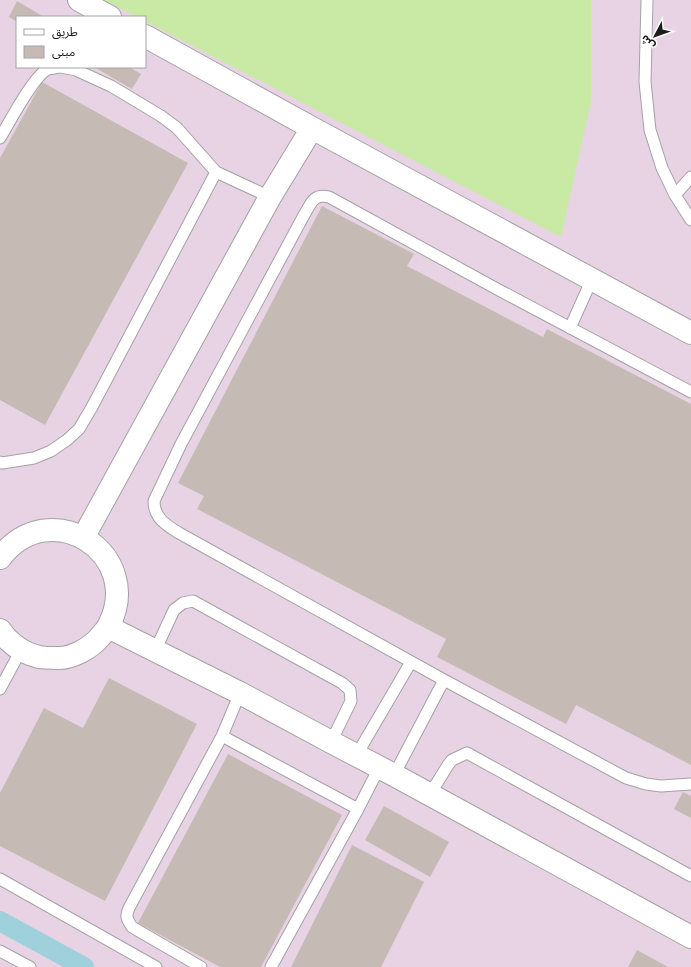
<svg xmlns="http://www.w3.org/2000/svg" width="691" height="967" font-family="'DM Sans','Noto Sans Arabic',sans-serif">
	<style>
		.industrial { fill: #e7d3e4; fill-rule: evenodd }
		.grass { fill: #c8eaa4 }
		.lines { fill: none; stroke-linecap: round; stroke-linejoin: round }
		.canal { stroke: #9fd1dd; stroke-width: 20 }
		.building { fill: #c5bbb4 }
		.service-casing { stroke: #a3a3a3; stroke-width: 13 }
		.minor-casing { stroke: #a3a3a3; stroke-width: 24 }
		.service { stroke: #fff; stroke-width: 11 }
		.minor { stroke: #fff; stroke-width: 22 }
	</style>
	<rect width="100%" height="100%" fill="#eee9e1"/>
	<path class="industrial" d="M0,0h691v967h-691zM17,17h128v50h-128z"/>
	<path class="grass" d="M104,0h487v102l-30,135 -416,-216v-4h-8z"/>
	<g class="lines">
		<path class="canal" d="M0,921l84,46"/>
	</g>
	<path class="building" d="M17,1l27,16h-27v5l-8,-5z
		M94,67h35l12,7 -9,15z
		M42,82l146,81 -143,262 -45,-25v-242z
		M322,206l92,48 -7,12 136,71 4,-8 144,75v361l-115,-60 -10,19 -129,-67 9,-18 -249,-130 7,-13 -26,-13z
		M109,678l88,46 -92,177 -105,-55v-53l44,-85 39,20z
		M228,754l114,61 -81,152h-41l-82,-44z
		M683,792l8,4v22l-17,-9z
		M384,806l65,36 -19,35 -65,-37z
		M352,845l72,37 -43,85h-90z
		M637,950l31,17h-40z"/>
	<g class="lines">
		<defs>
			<path id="service" d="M647,0l-2,82 5,48 12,38 13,27 16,25
				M61,67l15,3 13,6 22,10 50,30 16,12 39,44 54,25
				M0,138c9,-15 34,-63 48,-69 3,-1 8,-1 12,-2
				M675,195l16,-18
				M570,328l22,-49
				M691,392l-194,-103 -168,-92c-16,-4 -18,7 -25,18l-123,229 -27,57c0,17 12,24 25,32l265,147 182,98 20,6 15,2 30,-2
				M0,462l2,1 32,-5 17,-7 16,-11 12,-11 13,-22 124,-235
				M155,651l19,-41 9,-7 10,-2 149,82 8,7 1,11 -20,41
				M0,689l21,-39
				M222,736l136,73
				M356,756l55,-94
				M394,775l50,-95
				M430,794l18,-29 4,-5 15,-7 224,123
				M0,879l156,88
				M0,951l30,16
				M201,967l-69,-40c-5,-8 -7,-10 -3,-19l93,-172 18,-43
				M271,967l87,-158 21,-41"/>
			<path id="minor" d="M79,0l31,17
				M145,36l167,92 379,205
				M83,538l187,-341 42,-69
				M0,558c50,-66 145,-4 109,67 -2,5 -6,8 -9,12 -9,11 -29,22 -43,21 -6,0 -12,0 -18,-1 -16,-4 -30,-14 -39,-27
				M108,627l132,66 91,49 63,33 297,162"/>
		</defs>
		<use href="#service" class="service-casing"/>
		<use href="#minor" class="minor-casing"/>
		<use href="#service" class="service"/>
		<use href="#minor" class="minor"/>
	</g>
	<rect x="16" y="16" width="130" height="52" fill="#ffffff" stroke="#a4a4a4"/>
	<rect x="24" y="29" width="20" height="6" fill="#ffffff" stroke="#a4a4a4"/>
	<text x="52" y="36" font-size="12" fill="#1c1c1c">طريق</text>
	<rect x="24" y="46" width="20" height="12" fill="#c5bbb4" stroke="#a4a4a4"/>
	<text x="52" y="56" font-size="12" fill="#1c1c1c">مبنى</text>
	<g transform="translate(655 36) rotate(229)" stroke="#ffffff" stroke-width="3" paint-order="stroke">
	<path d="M0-3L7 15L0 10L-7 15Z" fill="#1c1c1c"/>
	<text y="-6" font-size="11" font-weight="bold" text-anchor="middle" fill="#1c1c1c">ش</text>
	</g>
</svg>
